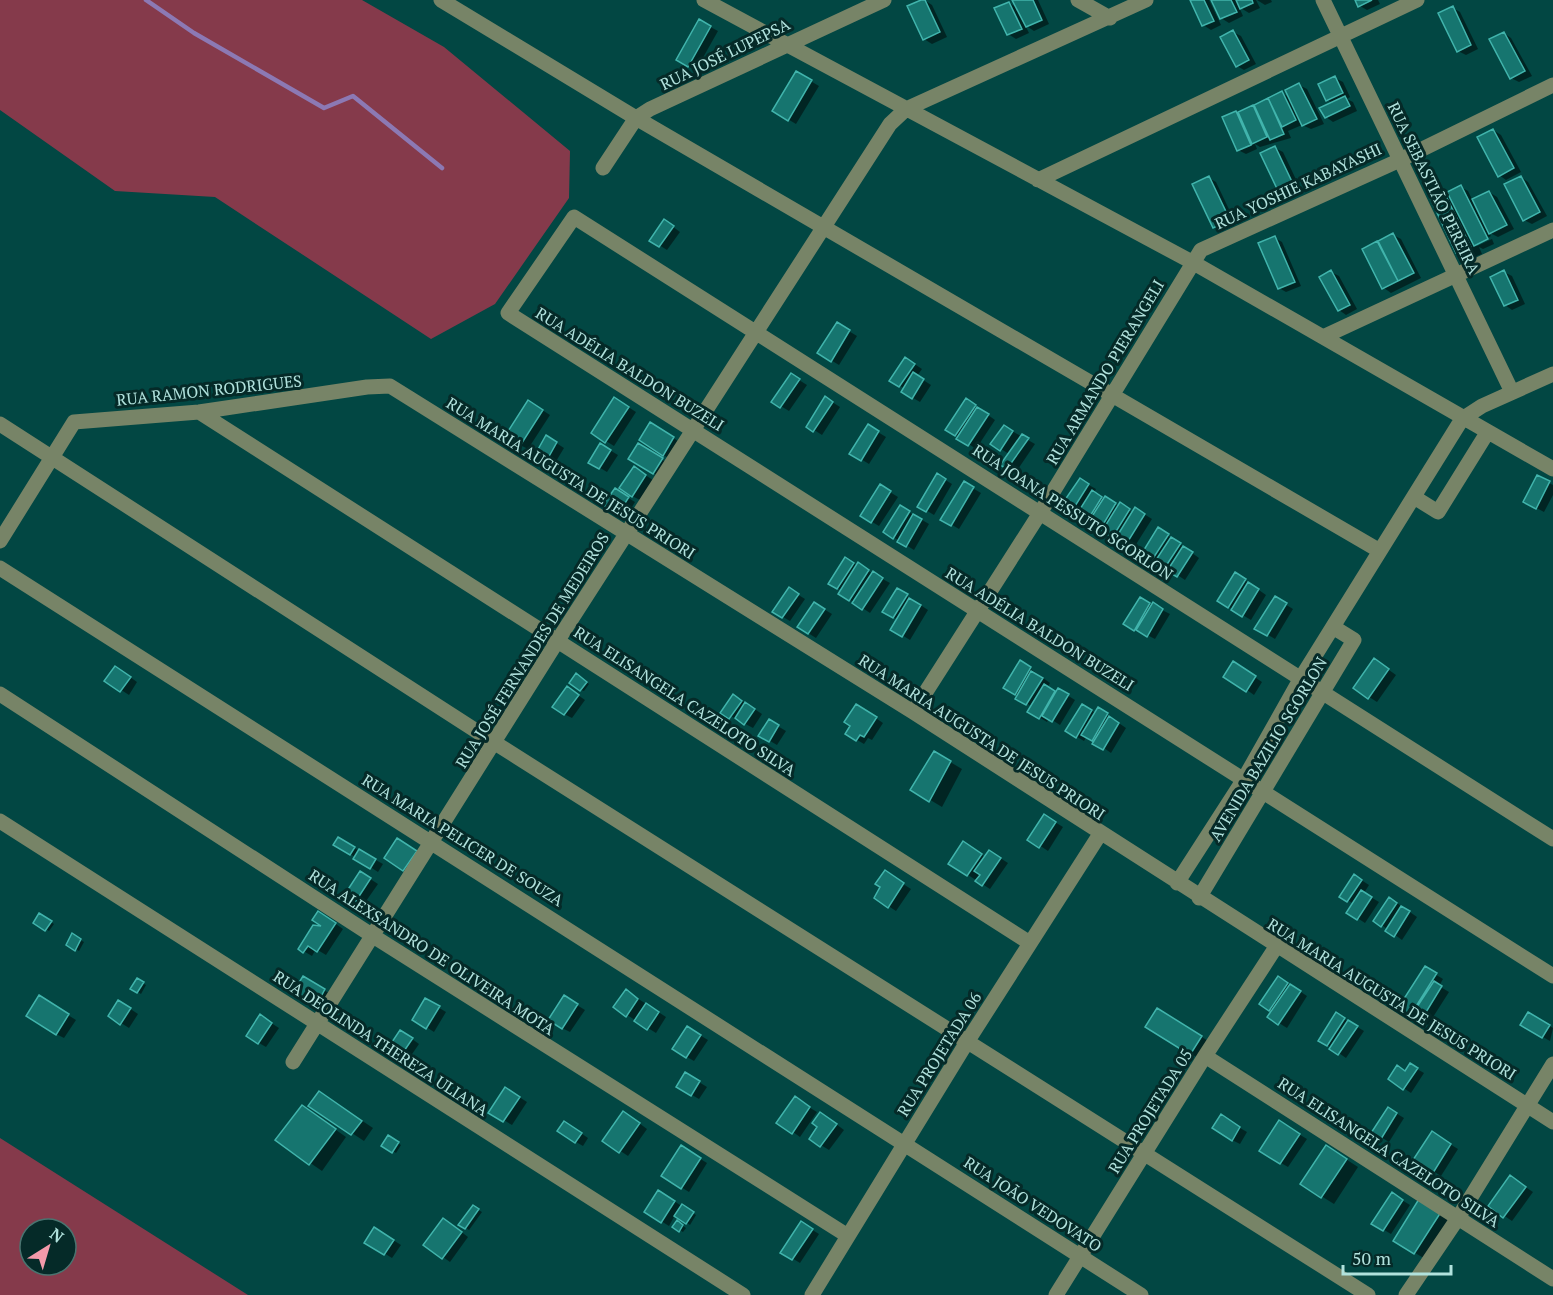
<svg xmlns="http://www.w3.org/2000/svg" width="1553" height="1295" font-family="'PT Serif',serif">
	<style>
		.green { fill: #853a4b; fill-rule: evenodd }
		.shadow { fill: #0007 }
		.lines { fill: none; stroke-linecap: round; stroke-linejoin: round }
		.stream { stroke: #8c79b4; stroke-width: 4.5 }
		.building { fill: #16756f; stroke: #41b4ac; stroke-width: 1.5 }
		.minor { stroke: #778467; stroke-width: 15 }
		.labels { text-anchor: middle; stroke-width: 6; stroke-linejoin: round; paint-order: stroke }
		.street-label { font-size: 16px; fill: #b1e2dd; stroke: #052a28 }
	</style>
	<rect width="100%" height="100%" fill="#024743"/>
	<path class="green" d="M0,0h362l82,47 126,104 -1,47 -74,106 -64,35 -216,-142 -100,-6 -115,-81z
		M0,1138l248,157h-248zM30,1229h36v36h-36z"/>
	<path class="shadow" d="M924,0l8,5 15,32 -15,7 -8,-5z
		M1014,0h24l11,24 -15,7 -9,-6 4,8 -13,6 -8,-5 1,-31 9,5z
		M1192,0h17l12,25 -10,5 -8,-5z
		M1213,0h43l4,8 -11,5 -10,-6 4,9 -14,7 -8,-5z
		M1257,0h14l1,2 -7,3z
		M1357,0h21l2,4 -13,6 -7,-4z
		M1453,8l7,4 18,37 -12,6 -8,-4z
		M699,21l19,10 -22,39 -18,-11z
		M1233,32l8,4 15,28 -12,6 -7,-4z
		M1504,33l7,5 21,38 -13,6 -8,-4z
		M797,73l22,13 -23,38 -22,-13z
		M1335,78l8,4 7,15 -3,2 6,3 4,9 -24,11 -7,-5 7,-14 -6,-3z
		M1299,85l8,4 17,35 -13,5 -9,-4 -14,6 3,7 -31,9 -5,-3 2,5 -11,5 -8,-4 -2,-37 5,3 -1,-4 42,-19 8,5z
		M1493,130l8,5 20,37 -15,8 -7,-5z
		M1275,148l8,4 18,38 -13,6 -8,-4z
		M1521,177l7,5 19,34 -15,8 -8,-4z
		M1209,178l7,4 20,42 -14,7 -8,-5z
		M1461,187l7,4 5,10 16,-9 8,5 17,32 -16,8 -10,-5 3,4 -14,7v3l15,-7 2,5 -11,5 -4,-2 3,7 -13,5 -12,-7 -13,-59 7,4z
		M672,226l8,6 -13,18 -16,-10z
		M1393,235l8,4 20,39 -30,15 -7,-5 -20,-38z
		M1275,238l7,4 19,44 -15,6 -7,-4z
		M1331,272l8,4 18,33 -11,6 -7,-5z
		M1504,272l8,4 13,28 -13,6 -7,-5z
		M837,324l20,12 -18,29 -20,-12z
		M913,363l9,6 -5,7 14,9 -11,17 -17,-10 2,-3 -14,-9z
		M799,380l8,5 -18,26 -15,-9z
		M826,398l14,9 -18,28 -14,-9z
		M622,403l14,9 -22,34 -21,-13z
		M974,405l21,15 -19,29 -29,-20z
		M536,406l14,9 -22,34 -8,-4z
		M868,426l18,11 -17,27 -18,-11z
		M658,428l23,15 -10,16 -8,-4z
		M1012,431l23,13 -19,28 -13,-8 6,-10 -8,-5z
		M547,437l17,11 -9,15 -17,-11z
		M601,445l17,10 -11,17 -17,-10z
		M639,445l30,19 -8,13 -8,-4z
		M642,473l11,7 -13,20 -8,-4z
		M937,475l15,9 -18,31 -15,-9z
		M1537,477l16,8v10l-9,17 -19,-10z
		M1080,480l16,9 -2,4 11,7 29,13 2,-4 16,10 -17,27 -13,-8 -2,3 -25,-18 -33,-16z
		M964,483l17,10 -22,36 -17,-10z
		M880,486l18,11 -19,29 -17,-10z
		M615,490l20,12 -9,15 -20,-12z
		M900,507l29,17 -15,26 -29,-18z
		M1159,529l40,29 -14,22 -41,-27z
		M846,559l44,24 -20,30 -30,-20 2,-2 -12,-8z
		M1236,574l30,21 -15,25 -32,-19z
		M898,590l30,20 -18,30 -18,-11 6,-9 -14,-9z
		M797,594l8,5 -15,22 -7,-4z
		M1275,598l18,11 -18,30 -19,-11z
		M1140,599l30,15 -15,25 -30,-15z
		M822,608l10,6 -16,24 -8,-5z
		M1021,662l29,21 -3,5 10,6 2,-4 16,10 -15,25 -11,-7 -2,4 -18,-11 3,-4 -27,-20z
		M1382,665l14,10 -19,27 -22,-14z
		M1241,668l21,14 -8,13 -7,-5z
		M123,672l14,10 -8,13 -23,-15z
		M579,677l10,7 -5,7 -3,-1z
		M575,693l10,7 -13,18 -8,-4z
		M741,700l21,14 -9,14 -30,-16z
		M1082,706l14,7 2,-4 28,19 -15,25 -24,-17 -3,5 -17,-10z
		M864,710l19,13 -11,17 -4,-2 -4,6 -17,-10z
		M769,721l17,10 -9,14 -17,-10z
		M935,753l27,16 -20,38 -30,-18z
		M1045,816l18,11 -15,24 -18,-12z
		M338,839l45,25 -5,8 -43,-28z
		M971,848l14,9 12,-1 11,7 -18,26 -22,-14z
		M361,873l17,11 -14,20 -17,-10z
		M1355,876l14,9 -5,8 15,9 -14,21 -17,-11 6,-8 -13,-8z
		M892,877l19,12 -15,22 -20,-13z
		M1397,903l20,14 -15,23 -27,-20z
		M39,915l15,9 -5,7 -14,-9z
		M326,917l17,12 -17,26 -10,-6 -4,7 -12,-7 27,-21z
		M73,936l11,6 -5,9 -11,-6z
		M1425,968l18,11 -4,7 10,6 -21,33 -28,-17z
		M304,978l28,17 -9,16 -29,-17z
		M137,980l9,5 -5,9 -9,-6z
		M1286,982l21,14 -20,32 -8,-5 -6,-12 -12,-7z
		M634,996l32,21 -10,16 -29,-18z
		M426,1000l20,12 -12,20 -20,-13z
		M47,1002l29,18 -12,18 -8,-4z
		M572,1002l13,8 -15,22 -8,-4z
		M126,1006l12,8 -9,14 -19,-12z
		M1336,1014l28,17 -18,27 -26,-18z
		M1529,1014l24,14 -3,13 -28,-16z
		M1170,1017l43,27 -10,17 -56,-34z
		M268,1021l11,7 -13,19 -7,-4z
		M688,1028l20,12 -14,21 -7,-4z
		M408,1036l11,8 -11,16 -7,-5z
		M1410,1065l14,8 -13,20 -21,-14 15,-7z
		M686,1074l21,13 -8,12 -21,-12z
		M513,1093l14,9 -15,23 -22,-13z
		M331,1100l42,28 -9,13 -53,-35z
		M802,1103l15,9 -17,25 -7,-5z
		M302,1106l44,31 -24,34 -45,-31z
		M1389,1109l15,9 -15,24 -15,-9z
		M631,1117l16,12 -19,27 -24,-16z
		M1221,1117l26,15 -7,12 -8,-4z
		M828,1118l16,12 -15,20 -18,-11z
		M572,1127l16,11 -5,8 -7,-4z
		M1287,1127l20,12 -19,28 -7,-4z
		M388,1137l13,8 -5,8 -13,-8z
		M1440,1138l18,11 -17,27 -8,-5z
		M681,1147l26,16 -18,29 -26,-16z
		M1338,1154l20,13 -24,37 -32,-20z
		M1518,1182l15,10 -21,29 -22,-15z
		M1392,1194l18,11 -19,29 -17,-10z
		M666,1196l30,19 -6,10 -15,-10 -6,11 -8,-5z
		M1420,1201l32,19 -25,40 -32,-19z
		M473,1207l9,5 -13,18 -8,-6z
		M801,1223l18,11 -19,29 -18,-11z
		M451,1224l17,13 -18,25 -7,-5z
		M680,1224l6,4 -3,4 -9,-5z
		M382,1233l19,12 -9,13 -26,-16z"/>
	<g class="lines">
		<path class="stream" d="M146,0l48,33 130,75 29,-12 89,72"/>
	</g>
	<path class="building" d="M921,0h4l15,32 -17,8 -16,-34z
		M1012,0h21l9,20 -16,7z
		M1190,0h14l10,21 -12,5z
		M1211,0h20l6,12 -17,7z
		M1236,0h16l1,3 -13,6z
		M1355,0h17l-14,7z
		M1009,2l13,27 -15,6 -13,-27z
		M1453,6l18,39 -14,7 -19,-39z
		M699,19l12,7 -23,41 -12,-7z
		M1233,30l16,30 -13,7 -16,-30z
		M1504,32l21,39 -15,8 -21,-40z
		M796,71l16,9 -24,41 -16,-10z
		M1335,76l8,17 -17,8 -8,-17z
		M1299,83l18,36 -15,7 -17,-36z
		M1282,91l14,29 -14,7 -14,-29z
		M1345,96l5,10 -25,12 -6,-10z
		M1268,98l16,36 -14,6 -16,-35z
		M1253,105l14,32 -15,7 -14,-32z
		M1236,111l15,34 -14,6 -15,-34z
		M1493,129l21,39 -16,9 -21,-40z
		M1275,146l19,40 -15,7 -19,-40z
		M1209,176l21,44 -17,8 -21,-44z
		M1521,176l19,36 -17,9 -19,-37z
		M1461,185l27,54 -14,7 -27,-54z
		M1489,191l18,34 -18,9 -17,-35z
		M1444,192l27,55 -15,6 -26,-55z
		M664,219l10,7 -15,21 -10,-6z
		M1393,233l21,40 -16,8 -20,-40z
		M1275,236l20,46 -17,7 -20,-46z
		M1377,241l21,40 -16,8 -20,-40z
		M1331,270l19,35 -12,6 -19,-34z
		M1504,270l14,30 -14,6 -14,-29z
		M837,322l13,8 -19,32 -14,-9z
		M905,357l10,7 -16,23 -10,-6z
		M913,372l11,7 -12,20 -11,-7z
		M791,373l9,6 -20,29 -9,-6z
		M825,396l8,6 -20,30 -7,-5z
		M614,397l15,10 -24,36 -14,-10z
		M966,398l10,7 -21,31 -10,-6z
		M528,400l15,10 -23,36 -15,-10z
		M977,407l12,7 -21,32 -12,-7z
		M650,422l24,15 -11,19 -24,-16z
		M868,424l11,7 -18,30 -12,-7z
		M1004,425l9,6 -13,20 -10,-7z
		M1022,434l7,4 -22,31 -7,-4z
		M546,435l11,7 -10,18 -11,-7z
		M600,443l11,7 -12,19 -11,-6z
		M638,443l25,15 -10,16 -25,-15z
		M634,466l12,9 -14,22 -13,-9z
		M937,473l9,6 -20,33 -9,-5z
		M1537,475l13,6 -14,28 -13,-7z
		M1080,478l9,6 -19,30 -10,-7z
		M964,481l10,6 -23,39 -11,-6z
		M880,484l11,7 -20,32 -11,-7z
		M615,488l14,9 -11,17 -15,-9z
		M1092,490l10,7 -15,24 -10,-7z
		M1105,496l11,7 -15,25 -12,-7z
		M1120,502l10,7 -18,29 -10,-7z
		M900,505l10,6 -17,28 -10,-7z
		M1135,507l10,7 -18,29 -10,-7z
		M913,514l9,5 -16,28 -9,-5z
		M1158,527l11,7 -17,26 -10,-7z
		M1171,537l10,6 -17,26 -10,-6z
		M1183,546l10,6 -16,25 -10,-6z
		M845,557l9,6 -17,26 -9,-5z
		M858,562l11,8 -20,31 -11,-7z
		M873,571l10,7 -21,32 -10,-7z
		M1235,572l11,7 -18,29 -11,-7z
		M1248,582l11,7 -17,28 -11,-7z
		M789,587l10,7 -17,24 -10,-6z
		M897,588l11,6 -15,24 -11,-6z
		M1275,596l12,7 -20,33 -13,-7z
		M1140,597l10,6 -16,28 -11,-7z
		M909,598l12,7 -19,32 -12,-7z
		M814,602l11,7 -17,25 -11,-7z
		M1153,602l10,7 -16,28 -11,-7z
		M1374,658l15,11 -21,30 -15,-11z
		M1020,660l11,7 -16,28 -12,-7z
		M1233,661l23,15 -10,16 -23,-15z
		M115,666l16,11 -11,15 -16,-11z
		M1031,671l12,7 -17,27 -11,-6z
		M576,673l11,9 -7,9 -11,-8z
		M1044,684l11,7 -16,28 -12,-7z
		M567,686l12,9 -15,20 -12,-8z
		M1058,688l11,6 -17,28 -10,-6z
		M733,694l9,7 -13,18 -9,-6z
		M745,702l10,7 -11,16 -9,-7z
		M856,704l21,13 -13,20 -4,-2 -4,6 -11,-7 5,-8 -6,-4z
		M1082,704l10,6 -16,28 -11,-7z
		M1098,707l10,6 -16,28 -11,-6z
		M1109,716l10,7 -16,27 -11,-6z
		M769,719l10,6 -10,17 -11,-6z
		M934,751l17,10 -22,41 -19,-12z
		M1044,814l12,8 -17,26 -12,-8z
		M338,837l17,10 -5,8 -17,-10z
		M397,838l20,13 -14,20 -19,-13z
		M963,841l19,13 -15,22 -19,-12z
		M359,849l17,10 -6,10 -17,-10z
		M989,850l12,8 -19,28 -7,-5 5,-6 -6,-4z
		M885,870l19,13 -16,25 -14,-10 6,-11 -5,-3z
		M360,871l11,7 -15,23 -11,-7z
		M1354,874l8,6 -15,22 -8,-5z
		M1361,890l11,7 -15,23 -11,-7z
		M1389,897l8,6 -16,24 -8,-6z
		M1401,906l9,5 -16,26 -9,-6z
		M318,911l18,12 -19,29 -9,-6 -5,7 -5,-4 15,-24 8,1 -9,-6z
		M39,913l13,8 -7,10 -12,-8z
		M72,933l9,6 -6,12 -9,-6z
		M1425,966l12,7 -27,43 -12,-8z
		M303,976l22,13 -10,19 -23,-14z
		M1278,976l10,7 -19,28 -10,-7z
		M137,978l7,4 -7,11 -7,-4z
		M1434,981l8,5 -22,36 -9,-6z
		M1290,984l11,7 -23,34 -11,-8z
		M626,989l12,10 -12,18 -13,-10z
		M39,995l30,19 -13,21 -30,-19z
		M564,995l14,9 -16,25 -14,-9z
		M425,998l15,8 -14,23 -14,-9z
		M118,1000l13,8 -11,17 -12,-9z
		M646,1003l13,9 -12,18 -13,-9z
		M1157,1008l45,28 -12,19 -45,-28z
		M1336,1012l9,6 -18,28 -9,-5z
		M1528,1012l22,13 -8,13 -22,-13z
		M260,1014l12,9 -14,21 -12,-8z
		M1348,1020l10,6 -20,29 -9,-6z
		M687,1026l14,9 -15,23 -14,-9z
		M400,1030l13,8 -13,19 -12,-9z
		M1410,1063l8,5 -15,22 -15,-11 9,-14 8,6z
		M685,1072l15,9 -9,15 -15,-9z
		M505,1087l15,10 -17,25 -15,-9z
		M319,1091l43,30 -11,14 -43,-29z
		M795,1096l15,11 -18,27 -16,-11z
		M302,1105l34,24 -27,36 -34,-25z
		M1388,1107l9,6 -16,26 -10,-6z
		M623,1111l17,12 -21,30 -17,-12z
		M820,1112l17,12 -17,23 -11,-8 8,-12 -5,-4z
		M1221,1114l19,13 -8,14 -20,-13z
		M1279,1120l21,14 -20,30 -21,-13z
		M564,1121l18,12 -7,10 -18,-12z
		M1432,1131l19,13 -18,29 -20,-13z
		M388,1135l11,7 -7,11 -11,-7z
		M681,1145l20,13 -20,31 -20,-13z
		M1326,1145l21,14 -26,39 -21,-14z
		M1510,1175l16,12 -23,31 -15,-12z
		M658,1190l17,11 -14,22 -17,-11z
		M1392,1192l11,8 -20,31 -12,-7z
		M1419,1199l22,13 -27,42 -21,-13z
		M682,1204l12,8 -8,12 -12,-8z
		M473,1205l6,4 -14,20 -7,-4z
		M443,1218l19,14 -20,27 -19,-14z
		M677,1220l6,5 -4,7 -7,-5z
		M801,1221l12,8 -21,31 -12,-7z
		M374,1227l20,13 -10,15 -20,-12z"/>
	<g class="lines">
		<path class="minor" d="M441,0l195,118 744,433
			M704,0l488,262 361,207
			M1078,0l32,18
			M1323,0l189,392
			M603,168l33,-50 14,-9 234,-109
			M1038,180l379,-180
			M1325,336l228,-106
			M199,412l831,531
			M0,424l495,319 873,552
			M1414,497l24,15 49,-79
			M0,541l74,-119 125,-10 168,-25 23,-1 523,326 640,410
			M0,568l1141,727
			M0,694l373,242 475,300
			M913,712l127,-199 161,-263 199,-90 153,-75
			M0,821l743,474
			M1553,839l-979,-622 -66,96 1045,663
			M1177,883l67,-104 57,-101 161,-259 20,-13 71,-32
			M1199,898l155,-258 -21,-13
			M1205,1056l348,223
			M293,1062l265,-422 332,-516 16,-15 240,-109
			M812,1295l155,-253 133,-208
			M1056,1295l149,-239 71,-109
			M1406,1295l52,-77 95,-154"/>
	</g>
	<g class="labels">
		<g class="street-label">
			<text transform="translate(725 54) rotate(-26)" y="6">RUA JOSÉ LUPEPSA</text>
			<text transform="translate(1298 186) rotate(-25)" y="6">RUA YOSHIE KABAYASHI</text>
			<text transform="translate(1434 188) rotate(64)" y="6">RUA SEBASTIÃO PEREIRA</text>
			<text transform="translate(630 369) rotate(32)" y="6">RUA ADÉLIA BALDON BUZELI</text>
			<text transform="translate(1105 372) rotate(-59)" y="6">RUA ARMANDO PIERANGELI</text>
			<text transform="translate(209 390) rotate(-6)" y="6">RUA RAMON RODRIGUES</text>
			<text transform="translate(571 478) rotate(32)" y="6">RUA MARIA AUGUSTA DE JESUS PRIORI</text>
			<text transform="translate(1073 512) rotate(33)" y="6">RUA JOANA PESSUTO SGORLON</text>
			<text transform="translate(1040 629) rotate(32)" y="6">RUA ADÉLIA BALDON BUZELI</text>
			<text transform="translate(532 650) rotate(-58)" y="6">RUA JOSÉ FERNANDES DE MEDEIROS</text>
			<text transform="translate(685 701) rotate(33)" y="6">RUA ELISANGELA CAZELOTO SILVA</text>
			<text transform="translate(982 737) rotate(33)" y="6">RUA MARIA AUGUSTA DE JESUS PRIORI</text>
			<text transform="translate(1268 749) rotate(-59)" y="6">AVENIDA BAZILIO SGORLON</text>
			<text transform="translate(463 840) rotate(32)" y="6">RUA MARIA PELICER DE SOUZA</text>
			<text transform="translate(432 952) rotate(33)" y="6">RUA ALEXSANDRO DE OLIVEIRA MOTA</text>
			<text transform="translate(1392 999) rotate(32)" y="6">RUA MARIA AUGUSTA DE JESUS PRIORI</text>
			<text transform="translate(381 1043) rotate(33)" y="6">RUA DEOLINDA THEREZA ULIANA</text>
			<text transform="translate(939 1054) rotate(-58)" y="6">RUA PROJETADA 06</text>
			<text transform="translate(1150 1111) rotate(-58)" y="6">RUA PROJETADA 05</text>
			<text transform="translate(1389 1152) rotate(33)" y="6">RUA ELISANGELA CAZELOTO SILVA</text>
			<text transform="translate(1033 1204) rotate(33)" y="6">RUA JOÃO VEDOVATO</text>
		</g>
	</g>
	<g transform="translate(48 1247) rotate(37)"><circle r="28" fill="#052a28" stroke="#4a7470" stroke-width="1.5"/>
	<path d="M0-4.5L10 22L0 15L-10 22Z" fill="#f39aaa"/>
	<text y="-9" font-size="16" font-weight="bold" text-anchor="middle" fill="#b1e2dd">N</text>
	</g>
	<path d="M1343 1265v9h108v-9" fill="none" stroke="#b1e2dd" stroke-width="3"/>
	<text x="1352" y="1265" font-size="18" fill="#b1e2dd" stroke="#052a28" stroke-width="4.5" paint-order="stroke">50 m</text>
</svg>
